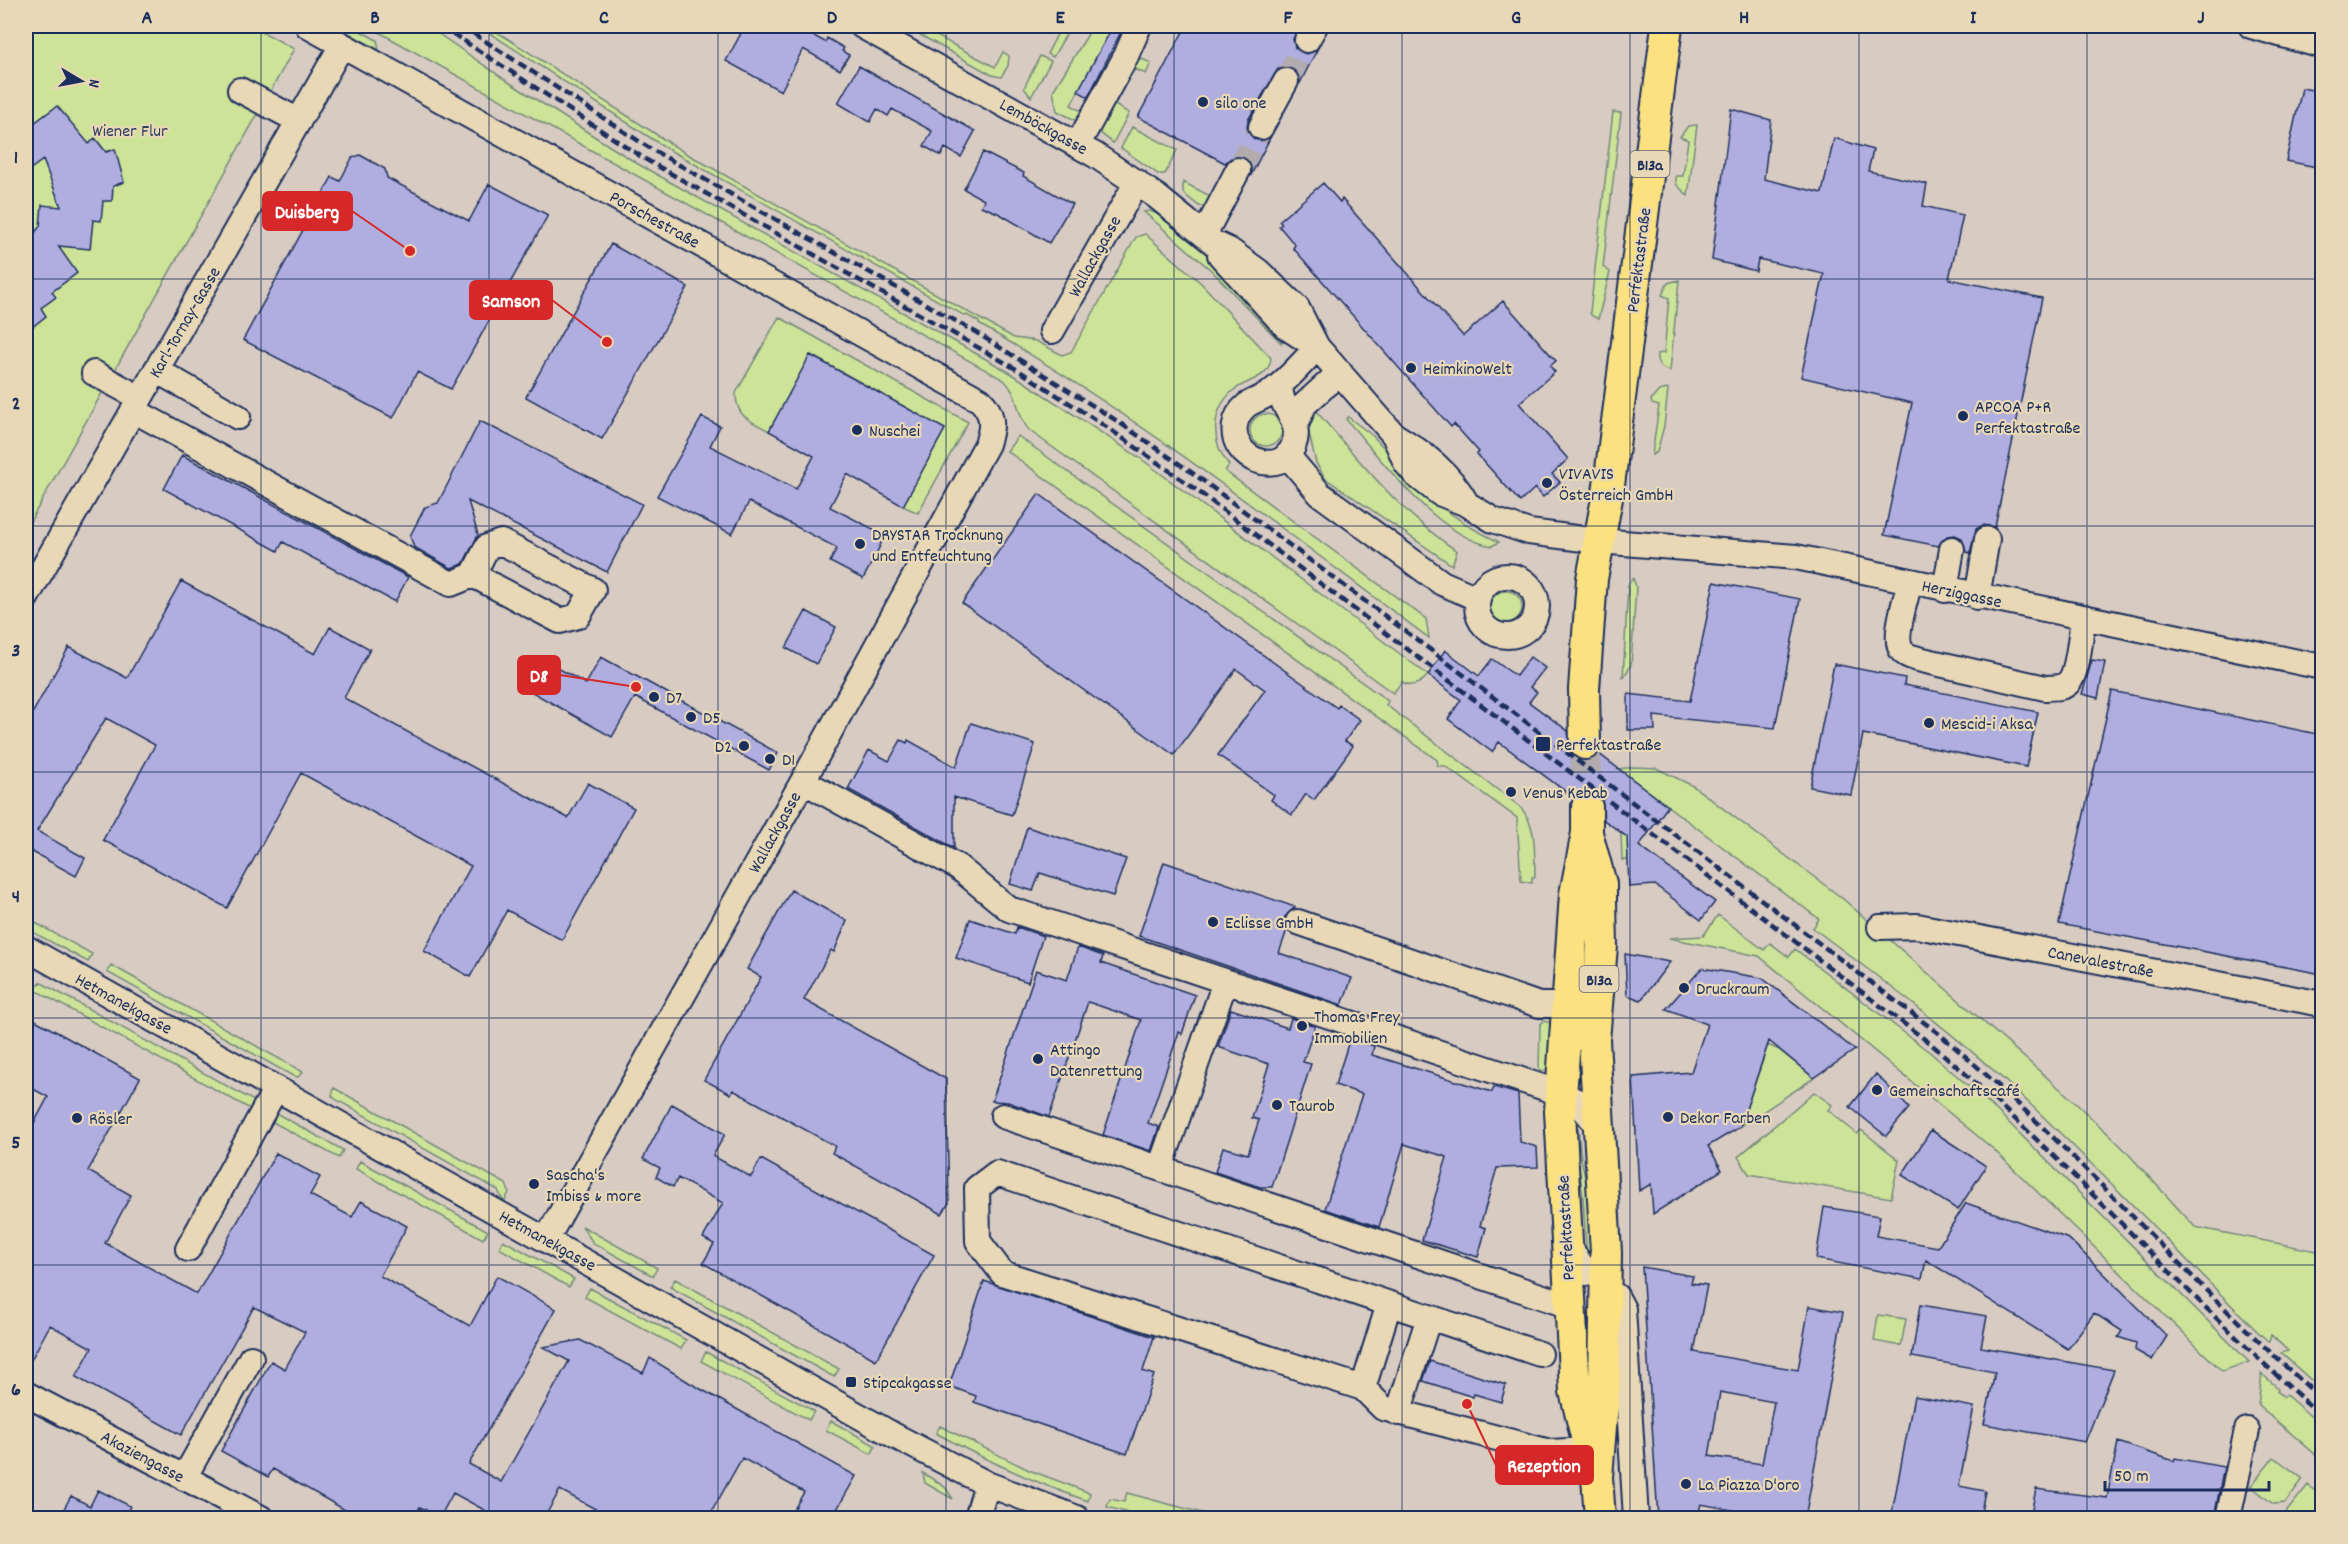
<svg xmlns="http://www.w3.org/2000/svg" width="2348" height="1544" font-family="Dekko,sans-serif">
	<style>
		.green { fill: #cde398; stroke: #74897b; stroke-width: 1.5 }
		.building { fill: #b0aedf; stroke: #1b2f5e; stroke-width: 1.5; fill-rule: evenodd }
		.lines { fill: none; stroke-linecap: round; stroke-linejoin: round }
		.minor-tunnel { stroke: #b2acae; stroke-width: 24; stroke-dasharray: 24 12; stroke-linecap: butt }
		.major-tunnel { stroke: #b2acae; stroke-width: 30; stroke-dasharray: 30 15; stroke-linecap: butt }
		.minor-casing { stroke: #1b2f5e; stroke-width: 28 }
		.major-casing { stroke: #1b2f5e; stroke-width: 34 }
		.minor { stroke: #e9d8b5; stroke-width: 24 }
		.major { stroke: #fbe180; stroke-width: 30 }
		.rail { stroke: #1b2f5e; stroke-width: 4.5; stroke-dasharray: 9 4.5; stroke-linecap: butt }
		.grid { fill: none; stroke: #1b2f5e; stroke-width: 1.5; stroke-opacity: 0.55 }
		.poi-dot { fill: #1b2f5e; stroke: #e9d8b5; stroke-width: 2 }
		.labels { text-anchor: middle; stroke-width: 4.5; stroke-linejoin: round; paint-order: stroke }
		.shield { fill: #e9d8b5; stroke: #596278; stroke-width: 1.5 }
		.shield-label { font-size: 16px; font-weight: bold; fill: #1b2f5e }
		.poi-label { font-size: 18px; fill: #1b2f5e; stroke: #e9d8b5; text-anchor: start }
		.street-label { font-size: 18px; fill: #1b2f5e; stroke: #e9d8b5 }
		.park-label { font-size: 18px; fill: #2d4164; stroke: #e9d8b5 }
		.leader { fill: none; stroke: #d62828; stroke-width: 2 }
		.callout-dot { fill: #d62828; stroke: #e9d8b5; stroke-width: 2 }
		.callout { fill: #d62828; stroke: #d62828; stroke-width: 2 }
		.callout-label { font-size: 20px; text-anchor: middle; font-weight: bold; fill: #fff }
		.neatline { fill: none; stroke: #1b2f5e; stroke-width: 2 }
		.grid-label { font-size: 20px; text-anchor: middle; font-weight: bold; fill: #1b2f5e }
	</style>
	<rect width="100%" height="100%" fill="#d8cbc2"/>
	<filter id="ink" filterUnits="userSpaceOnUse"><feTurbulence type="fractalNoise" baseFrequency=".0167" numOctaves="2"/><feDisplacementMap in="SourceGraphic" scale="12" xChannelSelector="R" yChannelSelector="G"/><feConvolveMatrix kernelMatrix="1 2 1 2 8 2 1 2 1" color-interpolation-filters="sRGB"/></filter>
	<g filter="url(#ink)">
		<path class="green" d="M26,26h226l42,23 -268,480z
			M336,26h15l26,14 2,10z
			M368,26h59l83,57 128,81 371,208 131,86 288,217c-8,9 -15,13 -26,7l-9,11 -363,-262c-14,-14 -10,-36 -26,-51z
			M479,26h9l194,125 332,187 22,3 26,14 9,-3 65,-115 9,-3 56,49 70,75c-2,21 -23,21 -37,32 -23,19 -24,52 -5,75l-4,6 201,148 3,19c-147,-109 -291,-223 -450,-314v-2l-12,-7 -2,1 -299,-168z
			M904,26h14l77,41 8,-15 6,4 -1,10 -7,11 -9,-2z
			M1065,26h6l-18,31 -6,-3 14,-27z
			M1093,26h20l-42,79 14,8 -8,8 -20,-10 -4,-20z
			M1040,56l11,5 -20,36 -7,-9z
			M1137,57l14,6 -5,11 -11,-5 -7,11 -2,-1z
			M1113,104l16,9 -16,30 -14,-11z
			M1613,112l8,1 -18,154 7,5 -12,47 -7,-4 -1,-3z
			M1697,125l-9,71 -12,-12v-8h7l5,-36 -8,-3 8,-11z
			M1132,127l45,23 -12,24h-7l-37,-26z
			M1183,182l29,15 -6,9h-7l-16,-13z
			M1149,211c24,5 111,87 125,110 4,5 7,15 7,22l-70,-73 -67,-58z
			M1679,280l-9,91c-9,-2 -14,-8 -13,-17l7,-1 5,-55 -7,-3 6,-12z
			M779,317l189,105 -50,91 -15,-7 42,-77 -134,-74 -42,76c-19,-11 -33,-13 -33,-38z
			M1668,389l-4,37 -7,26 -5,3 7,-49 -7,-2 -1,-4 8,-9z
			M1316,411c44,50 85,103 141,140l-5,14 -127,-87 -9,-15 -8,-34v-5z
			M1250 430a16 16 0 1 1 32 0a16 16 0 1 1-32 0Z
			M1348,417l25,19 60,65 37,26 29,15 -7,4c-55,-9 -111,-87 -146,-127z
			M1018,436l370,265 -2,4 133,101c19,19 15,46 16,71h-3v6l-11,-2 -4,-63 -72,-52h-7l-1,-6 -430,-309z
			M1633,578l3,9 -5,78 -8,13 5,-93z
			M1490 607a16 16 0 1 1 32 0a16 16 0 1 1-32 0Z
			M1634,767l22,1 37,18 149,112 225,197 54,51 74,81 127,25v138l-41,-37 7,-2 -17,-16 -2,7 -12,-11c-82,-82 -161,-166 -245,-244 -63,-58 -131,-108 -199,-159l6,-9 -201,-150z
			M1621,833l36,26 -35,1z
			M1718,915l46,35 6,-7 19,14 6,-8 137,105 65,57 252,251 -27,9 -230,-223 -233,-192 -90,-18 34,-2z
			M32,921l60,33 -4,8 -61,-33z
			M111,965l192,107 -5,5 -5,-1 -186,-104z
			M40,982l216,120 -4,8 -217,-120z
			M1543,1021l9,2 -4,47 -9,1 1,-46z
			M1768,1045l11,5 35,28 -74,49z
			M334,1088l172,96 3,8 -5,11 -6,-13 -161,-90 -5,-4z
			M1814,1092l18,13 -4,5 29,24 4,-4 38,30 -8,38 -142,-24 -11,-17z
			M274,1112l69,38 -4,8 -70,-38z
			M1574,1128h4l3,31 9,40 6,60h-9l-4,-62z
			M360,1161l128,70 -5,8 -127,-70z
			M582,1226l75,42 -4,8 -60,-33z
			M503,1240l71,39 -5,8 -70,-39z
			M675,1279l164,90 -5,8 -164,-90z
			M590,1288l96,52 -5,9 -96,-52z
			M1878,1315l28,4 -5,27 -27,-5z
			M706,1352l108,59 -5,9 -108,-59z
			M2262,1374l16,14 -1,3 7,6 2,-2 36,31v34l-64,-55z
			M831,1421l45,25 -5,8 -45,-24z
			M940,1426l89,44 61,23 -2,8c-54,-19 -102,-40 -152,-68z
			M2274,1457l29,22 -18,24 -12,1 -22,-18z
			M923,1473l22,14 8,12 -28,-16z
			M2308,1485l14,12v21h-35l-3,-3z
			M1127,1493l94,25h-73l-41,-11 3,-8 14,3z"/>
		<path class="building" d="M745,26h50l30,16 2,-4 17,10 -2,3 7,4 -9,15 -37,-21 -22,42 -55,-30z
			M1113,26h11l-36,71 -10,-6z
			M1186,26h113l-6,13 2,9 11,6 12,-6 -18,35 -2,-9 -5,-5 -8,-2 -7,2 -30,51 -1,8 7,11 8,2 9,-5 -20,39 -1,-12 -6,-6 -13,1 -6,5 -87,-46z
			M859,66l116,65 -14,26 -16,-9 -4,8 -17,-10 8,-15 -40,-22 -4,7 -11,-7 -7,13 -32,-19z
			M2302,88l20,4v76l-36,-7z
			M57,106l32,38 6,-6 11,14 9,-3 9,33 -11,4 -1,15h-9l-2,20 -8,-1 -3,29 -32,-3 19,27 -25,19 4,5 -15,11 5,8 -20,16v-87l14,-19 2,-21 19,2 -18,-47 -11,8 -6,-9v-30z
			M1731,109l40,11 -7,59 58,14 12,-55 39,12 -5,21 59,13 -4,22 40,9 -14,64 93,19 -47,229 -12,-2 -7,4 -6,24 -4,-1 -4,-14 -7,-3 -8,1 -9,10 -54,-11 28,-132 -111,-26 23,-103 -66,-15 -2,12 -44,-11z
			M983,152l41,21 -1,3 49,28 -23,39 -49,-29 -19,-8 3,-6 -20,-11z
			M360,155l25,14 2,9 82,43 20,-37 59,31 -97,174 -34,-17 -24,46 -150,-78 89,-163 8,4 12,-23z
			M1323,183l17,19 2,-3 121,137 40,-35 53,60 -6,5 5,6 -36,31 49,56 -16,15 8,8 -17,15 -8,-9 -15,14 -43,-48 2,-2 -25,-28 -3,3 -158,-179 2,-3 -16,-19 3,-2 -3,-3z
			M611,244l77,43 -86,152 -76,-42z
			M810,355l135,74 -42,77 -56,-32 -17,33 55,28 -8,17 4,11 -10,1 -8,15 -33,-17 7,-14 -88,-46 -17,32 -75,-38 45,-79 18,9 -10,20 86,43 18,-33 -45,-25z
			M480,421l162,83 -35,68 -139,-71 10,34 -15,29 -12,4 -37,-21 -4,-11 15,-29 13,-4z
			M182,455l226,122 -13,25 -112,-60 -5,9 -114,-62z
			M1039,494l298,214 2,-3 21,15 -15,21 8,5 -39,54 -8,-6 -14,21 -21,-15 3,-5 -56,-40 47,-65 -29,-21 -62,86 -212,-152z
			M181,581l134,73 15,-27 40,22 -26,49 224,120 20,-35 46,25 -72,132 -55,-30 -37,67 -46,-26 47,-85 -170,-93 -74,135 -124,-68 52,-95 -49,-27 -69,113 48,27 -9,18 -49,-27 -1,2v-126l43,-78 58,31z
			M1714,582l86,17 -25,129 -121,-12 1,14h-27v-36l62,7z
			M806,611l30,16 -20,37 -30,-16z
			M1445,650l34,26 13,-17 24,17 14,-19 15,11 -15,19 7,5 -8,10 39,29 3,22 14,8 14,-7 69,52 -29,40 76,56 -14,18 -46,-35 -26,2 -2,-50 -23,-17 -2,-21 -6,-7 -10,-2 -13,7 -74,-55 -7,10 -44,-33 13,-19 -33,-25z
			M601,657l177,96 -9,17 -134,-73 -23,40 -80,-45 17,-29 37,21z
			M2092,660l13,2 -7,36 -16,-4z
			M1834,664l71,14 -1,7 134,27 -12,55 -163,-33 -12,61 -41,-8z
			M2112,691l210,44v239l-263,-50z
			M971,723l64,21 -23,71 -58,-18v51l-106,-59 21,-39 20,11 12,-21 6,3 1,-3 48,27z
			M1027,827l99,32 -13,37 -73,-23 -7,18 -23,-7z
			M1164,862l131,45 -11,11 3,12 -8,23 73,25 -10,27 -203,-69z
			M791,890l56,31 -13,31 -3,-2 -27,50 142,79 3,124 -7,11 -110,-61 3,-7 -102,-56 -2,4 -27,-14 57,-103 -14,-8z
			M970,919l45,15 2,-7 26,9 -15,46 -72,-24z
			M1078,947l25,9 -2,7 94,32 -13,39 -3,-2 -31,91 11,4 -8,24 -48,-16 38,-115 -53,-18 -39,115 -41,-15 -16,-1 44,-131 31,10z
			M1625,954l45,8 -29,38 -14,-5z
			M1702,968l60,10 93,72 -41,28 -45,-37 -29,86 -32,19 14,24 -69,44 -2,-30 -12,7 -6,-114 58,-5 16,-48 -41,-15z
			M1231,1009l57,19 3,-10 24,8 -12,36 8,2 -39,123h-12l-45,-15 8,-25 25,7 11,-34 -7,-2 17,-54 -51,-17z
			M26,1015l114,63 -52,93 43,24 -26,48 92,51 79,-141 44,24 -10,18 42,22 9,-16 46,25 -27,50 90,50 27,-50 59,33 -87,155 32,18 68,-121 -26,-14 37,-7 63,33 7,-15 40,25 166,93 -24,42h-43l15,-26 -62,-34 -34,60h-96l-52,-28 -16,28h-45l-46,-25 -13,24 -20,-10 -7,11h-70l4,-7 -74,-42 -5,8 -47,-26 50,-90 14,8 20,-37 -51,-25 -73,128 -105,-58 16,-29 -42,-23 -24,44v-231l22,-41 -22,-12z
			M1350,1038l24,8 -2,9 120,37 2,-5 24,7 2,48 17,5 1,20 -41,1 -17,58 6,2 -8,29 -56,-17 25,-83 -43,-13 -25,83 -54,-18 37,-115 -27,-9z
			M1876,1074l33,34 -23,28 -36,-29z
			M672,1104l53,30 -12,22 38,21 10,-18 173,96 -58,105 -173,-97 11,-19 -11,-6 20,-35 -45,-25 -5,9 -17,-10 4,-9 -17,-9z
			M1931,1130l55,36 -28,44 -56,-35z
			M1966,1203l103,36 98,97 -15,24 -17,-10 1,-7 -18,-6 4,-6 -28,-18 -26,36 -142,-89 -4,19 -106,-20 8,-52 56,9 -4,20 62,11z
			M1642,1267l51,9 -2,7 16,2 -13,67 104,18 11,-64 34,6 -38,206h-51v-4l-53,-10 -4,14h-39zM1720,1392l54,10 -12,62 -53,-8z
			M984,1281l170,56 -11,34 11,4 -27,79 -153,-52 2,-6 -27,-10z
			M1920,1305l67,11 -6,31 133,23 -29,72 -101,-18 11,-52 -83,-15z
			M1430,1361l76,24 -5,17 -27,-8 -1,3 -50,-16z
			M1914,1396l60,11 -15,79 26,5 -5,27h-89z
			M2118,1442l56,19 1,-3 49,9 -10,51h-184l6,-29 71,9z
			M98,1490l32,16 -6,12h-65l12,-22 19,10z"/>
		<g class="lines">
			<path class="minor-tunnel" d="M1286,81l21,-41
				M1238,170l23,-43"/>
			<path class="major-tunnel" d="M1585,744l2,63"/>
			<defs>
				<path id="minor" d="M308,26l672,374c14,14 13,26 7,44l-184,337 -257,459
					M862,26l233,129 61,41 58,47 15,7 29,21 39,37 20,39 77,88 12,28 10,12 23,18 28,11 26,16 36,12 70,9 197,16 526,110
					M2251,26l71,20
					M1307,40l8,-14
					M240,90l59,31
					M1261,127l25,-46
					M1078,144l48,-88 13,-30
					M1204,235l34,-65
					M1220,255l66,72 31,20
					M1052,331l85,-149
					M156,370l82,47
					M94,373l46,25
					M1281,384c-4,23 22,36 13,60 -12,36 -65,15 -59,-19 1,-8 6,-15 12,-20 7,-5 17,-7 24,-13 17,-12 32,-30 46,-45
					M133,410l318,174 22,-9 87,46 18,-5 15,-26 -92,-48 -14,5 -14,28
					M1296,425l8,-20 36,-33
					M1394,435c30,18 56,38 73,69
					M1287,455l33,39 122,89 35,15
					M1477 606a30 30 0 1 1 60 0a30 30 0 1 1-60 0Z
					M1910,581c-3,15 -18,57 -8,70 4,5 10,6 16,8l127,29c8,-1 17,1 23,-5 10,-10 13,-50 15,-65
					M1945,590l7,-41
					M1977,597l10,-58
					M26,598l316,-553
					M803,781l155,86 51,42 551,184 17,8 21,25
					M1298,922l241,83h27
					M1880,927l37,-1 405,78
					M26,948l869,488 92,48 90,34
					M1003,1116l567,190
					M1160,1168l65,-186
					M1567,1243l19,30 19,3
					M188,1249l88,-161
					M1604,1290l12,6 7,13 13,209
					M1540,1354l-543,-181 -20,15 1,53 24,32 361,115 20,20 167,44 38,-2
					M1363,1388l26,-84
					M26,1394l235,124
					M1398,1413l31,-96
					M184,1478l67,-120
					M977,1518l10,-34
					M2228,1518l19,-88"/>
				<path id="major" d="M1585,744l-1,-55 8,-110 16,-86 59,-467
					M1587,807v26l-12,61 -15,217 15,280 16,66
					M1587,833l14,51v18l1,44 -8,94 12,213 -2,136 -7,88 3,41"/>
			</defs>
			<use href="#minor" class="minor-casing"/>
			<use href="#major" class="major-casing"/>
			<use href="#minor" class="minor"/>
			<use href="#major" class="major"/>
			<path class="rail" d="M441,26l204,133 373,211 90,58 79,55 744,561c138,116 255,254 391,372
				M462,26l189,123 326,184 137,86 80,55 230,171 514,388c137,114 251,250 384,366"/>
		</g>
	</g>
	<path class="grid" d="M261,26v1492M489,26v1492M718,26v1492M946,26v1492M1174,26v1492M1402,26v1492M1630,26v1492M1859,26v1492M2087,26v1492M26,279h2296M26,526h2296M26,772h2296M26,1018h2296M26,1265h2296"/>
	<g class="poi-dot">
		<circle cx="1203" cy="102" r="6"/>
		<circle cx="1411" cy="368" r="6"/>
		<circle cx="1963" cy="416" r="6"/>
		<circle cx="857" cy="430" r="6"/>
		<circle cx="1547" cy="483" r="6"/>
		<circle cx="860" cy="544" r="6"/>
		<circle cx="654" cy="697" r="6"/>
		<circle cx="691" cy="717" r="6"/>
		<circle cx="1929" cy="723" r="6"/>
		<rect x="1535" y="736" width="16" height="16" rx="3"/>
		<circle cx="744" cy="746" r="6"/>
		<circle cx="770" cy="759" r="6"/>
		<circle cx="1511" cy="792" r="6"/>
		<circle cx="1213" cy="922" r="6"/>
		<circle cx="1684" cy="988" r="6"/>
		<circle cx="1302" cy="1026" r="6"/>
		<circle cx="1038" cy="1059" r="6"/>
		<circle cx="1877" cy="1090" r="6"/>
		<circle cx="1277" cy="1105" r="6"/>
		<circle cx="1668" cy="1117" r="6"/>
		<circle cx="77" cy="1118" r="6"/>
		<circle cx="534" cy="1184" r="6"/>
		<rect x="845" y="1376" width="12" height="12" rx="3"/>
		<circle cx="1686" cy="1484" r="6"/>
	</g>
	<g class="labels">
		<g class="shield">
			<rect x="1630.5" y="151" width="39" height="26" rx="4.5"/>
			<rect x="1579.5" y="966" width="39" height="26" rx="4.5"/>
		</g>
		<g class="shield-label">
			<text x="1650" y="170">B13a</text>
			<text x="1599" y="985">B13a</text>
		</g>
		<g class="poi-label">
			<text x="1215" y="108">silo one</text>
			<text x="1423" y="374">HeimkinoWelt</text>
			<text x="1975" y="412">APCOA P+R<tspan x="1975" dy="21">Perfektastraße</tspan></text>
			<text x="869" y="436">Nuschei</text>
			<text x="1559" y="479">VIVAVIS<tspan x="1559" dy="21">Österreich GmbH</tspan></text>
			<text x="872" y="540">DRYSTAR Trocknung<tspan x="872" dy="21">und Entfeuchtung</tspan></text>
			<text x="666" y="703">D7</text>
			<text x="703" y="723">D5</text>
			<text x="1941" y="729">Mescid-i Aksa</text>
			<text x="1556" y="750">Perfektastraße</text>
			<text x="732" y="752" text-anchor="end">D2</text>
			<text x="782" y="765">D1</text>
			<text x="1523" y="798">Venus Kebab</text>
			<text x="1225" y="928">Eclisse GmbH</text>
			<text x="1696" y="994">Druckraum</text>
			<text x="1314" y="1022">Thomas Frey<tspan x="1314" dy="21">Immobilien</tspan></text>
			<text x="1050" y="1055">Attingo<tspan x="1050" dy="21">Datenrettung</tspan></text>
			<text x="1889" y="1096">Gemeinschaftscafé</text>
			<text x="1289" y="1111">Taurob</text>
			<text x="1680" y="1123">Dekor Farben</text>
			<text x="89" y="1124">Rösler</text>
			<text x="546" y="1180">Sascha's<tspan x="546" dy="21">Imbiss &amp; more</tspan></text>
			<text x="863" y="1388">Stipcakgasse</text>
			<text x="1698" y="1490">La Piazza D'oro</text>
		</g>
		<g class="street-label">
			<text transform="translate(1044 126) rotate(29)" y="6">Lemböckgasse</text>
			<text transform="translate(655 219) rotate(29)" y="6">Porschestraße</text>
			<text transform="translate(1094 256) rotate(-61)" y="6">Wallackgasse</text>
			<text transform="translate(1638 260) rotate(-83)" y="6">Perfektastraße</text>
			<text transform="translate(184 322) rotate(-60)" y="6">Karl-Tornay-Gasse</text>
			<text transform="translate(1962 593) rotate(12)" y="6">Herziggasse</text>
			<text transform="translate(774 832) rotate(-61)" y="6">Wallackgasse</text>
			<text transform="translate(2101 961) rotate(11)" y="6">Canevalestraße</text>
			<text transform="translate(124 1003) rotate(29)" y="6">Hetmanekgasse</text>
			<text transform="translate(1565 1228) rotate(-93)" y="6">Perfektastraße</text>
			<text transform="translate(548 1240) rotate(29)" y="6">Hetmanekgasse</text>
			<text transform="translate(143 1456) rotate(28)" y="6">Akaziengasse</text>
		</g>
		<g class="park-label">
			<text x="130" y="136">Wiener Flur</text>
		</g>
	</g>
	<path class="leader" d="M410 251L352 211M607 342L552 300M636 687L560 675M1467 1404L1496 1465"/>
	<g class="callout-dot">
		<circle cx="410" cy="251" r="6"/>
		<circle cx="607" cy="342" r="6"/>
		<circle cx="636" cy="687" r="6"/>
		<circle cx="1467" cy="1404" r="6"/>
	</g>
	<g class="callout">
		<rect x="263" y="192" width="89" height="38" rx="6"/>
		<rect x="470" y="281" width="82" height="38" rx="6"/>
		<rect x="518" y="656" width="42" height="38" rx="6"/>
		<rect x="1496" y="1446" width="97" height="38" rx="6"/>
	</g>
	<g class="callout-label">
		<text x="307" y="218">Duisberg</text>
		<text x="511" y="307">Samson</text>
		<text x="539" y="682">D8</text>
		<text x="1544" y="1472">Rezeption</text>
	</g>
	<rect width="2348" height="1544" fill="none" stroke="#e9d8b5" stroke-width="66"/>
	<g transform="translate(81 81) rotate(100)" stroke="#e9d8b5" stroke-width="4.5" paint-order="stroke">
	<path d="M0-4.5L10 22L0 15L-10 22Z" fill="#1b2f5e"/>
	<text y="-9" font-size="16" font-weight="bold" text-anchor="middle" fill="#1b2f5e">N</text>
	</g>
	<path d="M2105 1481v9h164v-9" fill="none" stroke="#1b2f5e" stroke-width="3"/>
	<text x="2114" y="1481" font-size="18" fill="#1b2f5e" stroke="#e9d8b5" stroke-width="4.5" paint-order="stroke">50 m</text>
	<rect x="33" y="33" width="2282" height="1478" class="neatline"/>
	<g class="grid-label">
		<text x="147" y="23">A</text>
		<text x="375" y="23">B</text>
		<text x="604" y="23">C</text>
		<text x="832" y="23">D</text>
		<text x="1060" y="23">E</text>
		<text x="1288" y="23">F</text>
		<text x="1516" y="23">G</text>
		<text x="1744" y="23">H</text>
		<text x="1973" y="23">I</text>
		<text x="2201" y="23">J</text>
		<text x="16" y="163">1</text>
		<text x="16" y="409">2</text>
		<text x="16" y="656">3</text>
		<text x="16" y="902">4</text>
		<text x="16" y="1148">5</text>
		<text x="16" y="1395">6</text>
	</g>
</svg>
